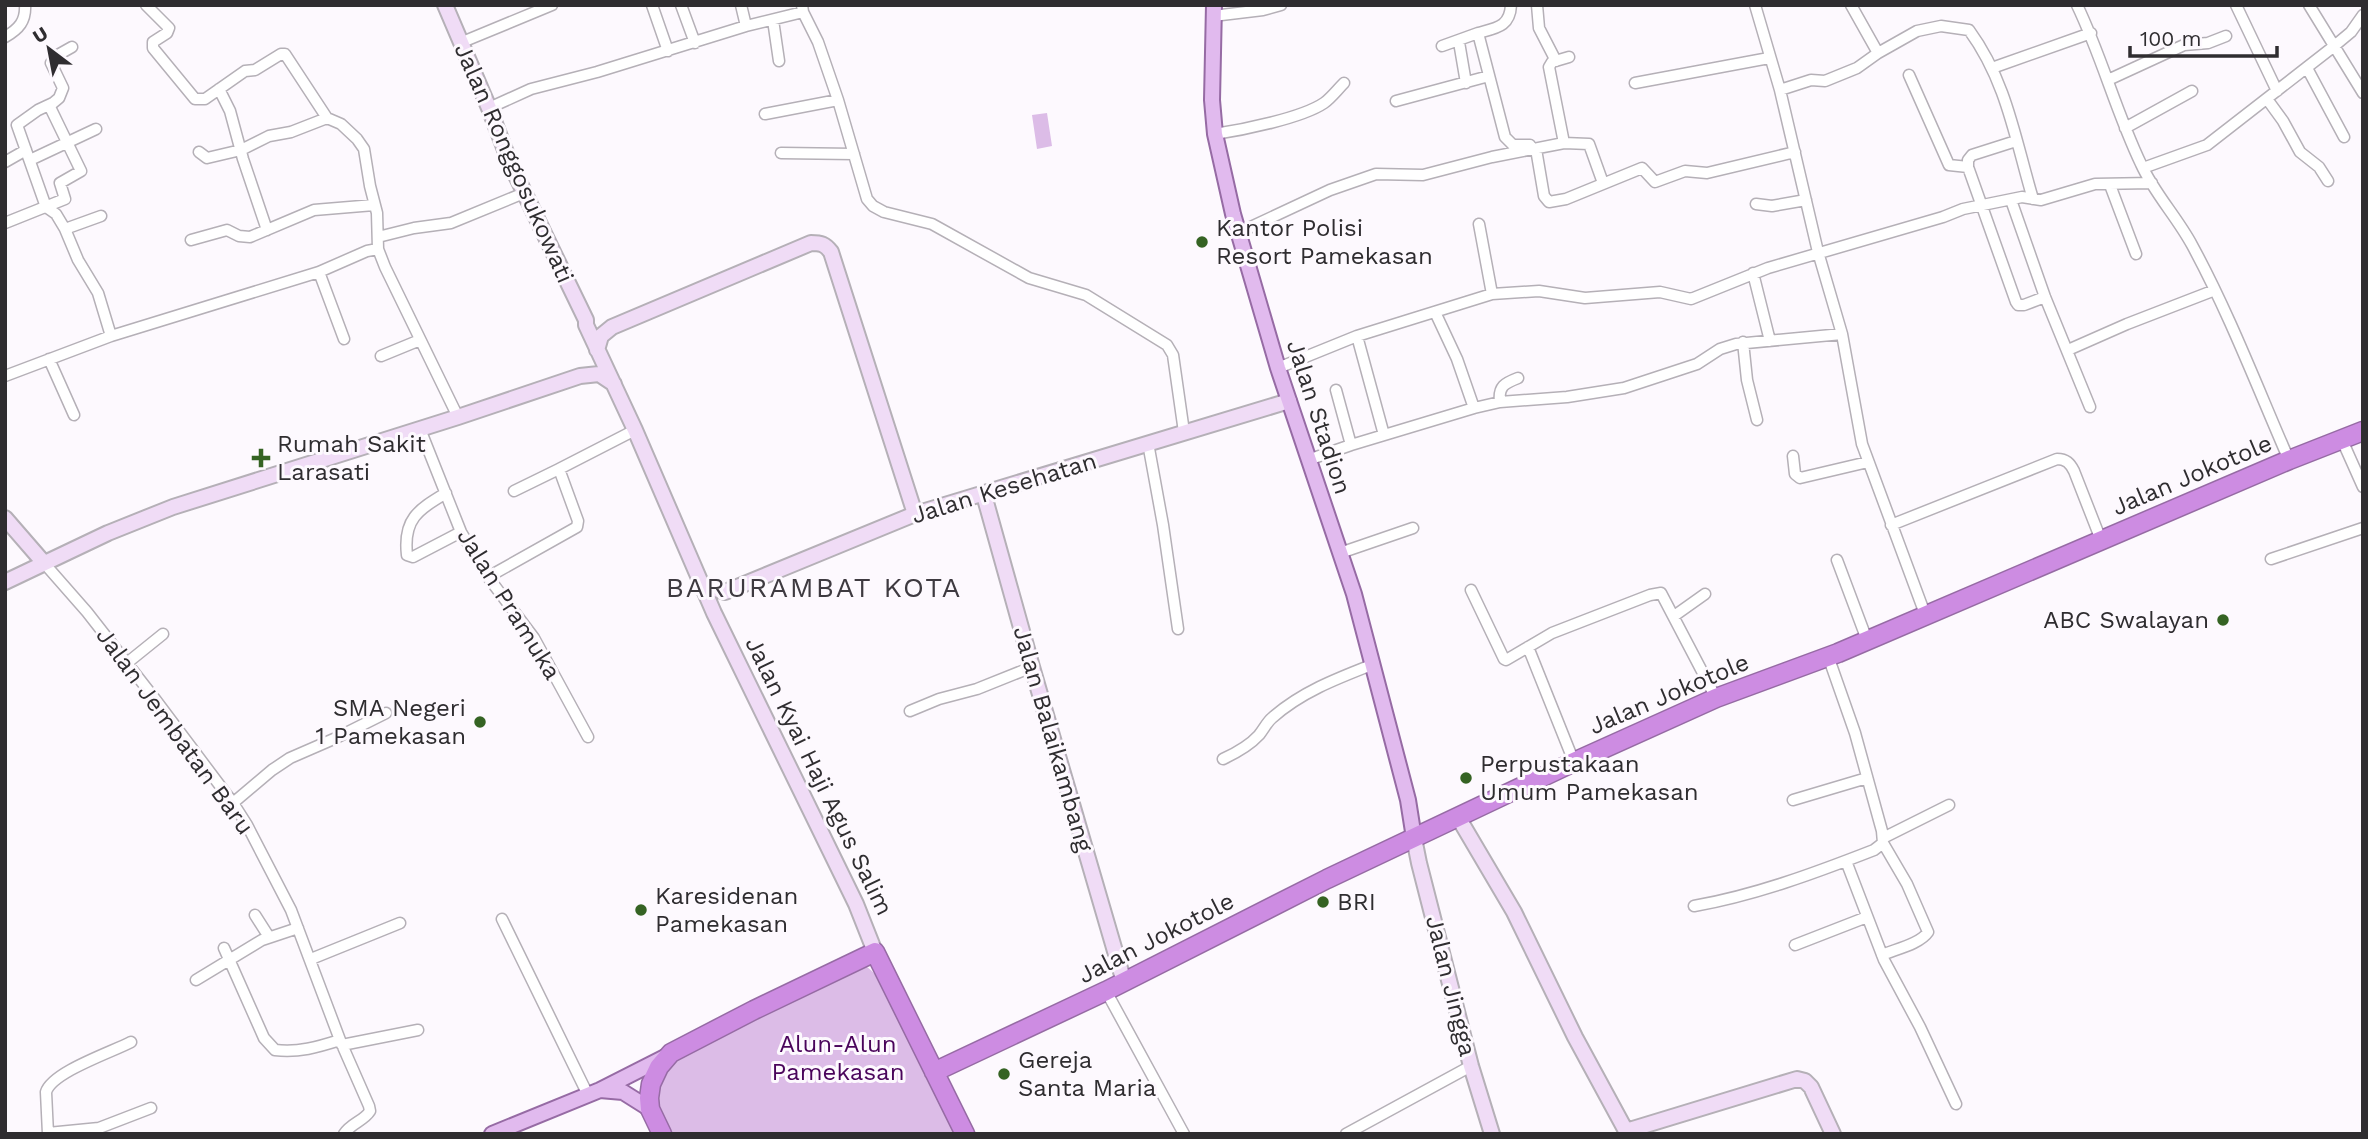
<svg xmlns="http://www.w3.org/2000/svg" width="2368" height="1139" font-family="'Work Sans',sans-serif">
	<style>
		.green { fill: #dcbce7 }
		.lines { fill: none; stroke-linecap: round; stroke-linejoin: round }
		.street-casing { stroke: #b5b0b7; stroke-width: 13 }
		.secondary-casing { stroke: #b5b0b7; stroke-width: 18 }
		.primary-casing { stroke: #966ba4; stroke-width: 18 }
		.highway-casing { stroke: #966ba4; stroke-width: 21 }
		.street { stroke: #fff; stroke-width: 10 }
		.secondary { stroke: #f0dcf6; stroke-width: 14 }
		.primary { stroke: #e1baee; stroke-width: 14 }
		.highway { stroke: #cd8ce2; stroke-width: 18 }
		.poi-dot { fill: #356323; stroke: #fdf9fe; stroke-width: 2.5 }
		.labels { text-anchor: middle; stroke-width: 6; stroke-linejoin: round; paint-order: stroke }
		.street-label { font-size: 24px; fill: #2f2d30; stroke: #fdf9fe }
		.poi-label { font-size: 24px; fill: #2f2d30; stroke: #fdf9fe; text-anchor: start }
		.park-label { font-size: 24px; fill: #4a045b; stroke: #fdf9fe }
		.quarter-label { font-size: 28px; letter-spacing: 2px; fill: #3e3a40; stroke: #fdf9fe }
	</style>
	<rect width="100%" height="100%" fill="#fdf9fe"/>
	<path class="green" d="M1047,113l5,33 -15,3 -5,-34z
		M865,966c24,10 81,138 95,168h-295l-16,-62 9,-11z"/>
	<g class="lines">
		<defs>
			<path id="street" d="M146,5l23,23 -2,5 -14,9v6l42,51h10l40,-28 10,-1 26,-16h4l42,64 14,6 16,15 7,10 6,37 7,27 1,36
				M652,5l16,46
				M681,5l14,38
				M741,5l5,21
				M802,5l1,7 15,30 20,58 29,99 6,7 11,6 48,12 97,54 57,17 81,50 6,10 11,77
				M1511,5c-1,22 -15,23 -33,28l27,104 8,8h17
				M1537,5l2,23 17,33
				M1755,5l25,85 38,162 24,82 20,110 63,170
				M1851,5l27,48
				M2077,5c25,52 39,107 64,159 13,29 36,53 51,81 37,68 66,144 97,215
				M2236,5l41,86
				M2309,5l54,88
				M1213,16l50,-6 18,-5
				M773,20l6,41
				M5,37c14,-8 21,-16 20,-32
				M1459,42l7,41
				M460,43l92,-38
				M1442,46l36,-13
				M72,47l-16,9 -5,7 12,25 -4,10 -6,5 -15,7 -21,15 29,82 10,7 9,15 13,31 20,33 13,43
				M1992,68l99,-35
				M2307,68l37,69
				M1909,75l40,90 19,2
				M2108,80l76,-35 24,-2 18,-7
				M1635,83l134,-25
				M219,89l11,22 13,48 24,71
				M1780,90l31,-10 14,1 32,-13 21,-15 39,-22 24,-5 28,4c38,52 46,109 64,169
				M2267,99l16,22 17,31 19,15 9,14
				M1396,101l93,-25
				M489,108l42,-19 66,-17 149,-46 57,-14
				M765,114l73,-14
				M2125,128l67,-37
				M1215,134c27,-4 87,-16 109,-31 7,-5 13,-13 20,-20
				M2016,141l-44,14 -4,5v7l48,135 2,3h6l21,-8
				M1564,143l-15,-76 3,-5 17,-5
				M1536,149l8,47 5,6 17,-3 76,-31 13,14 30,-11 22,2 88,-21
				M199,152l8,6 34,-8 28,-14 22,-4 36,-14
				M781,153l73,1
				M30,160l66,-31
				M5,162l21,-12
				M2143,168l64,-23 126,-98 18,-15 12,-17
				M2110,185l26,69
				M2011,200l34,97 45,110
				M1756,204l16,2 34,-6
				M5,223l60,-24 -5,-16 21,-12 -32,-66
				M1479,224l13,70
				M65,229l36,-13
				M1238,233l92,-43 46,-16 47,1 69,-18 72,-14 25,1 14,39
				M378,237l36,-9 37,-5 73,-30
				M191,240l36,-10 12,6 11,1 64,-27 60,-5
				M319,272l25,67
				M1753,273l17,68
				M1435,312l22,47 17,49
				M1357,336l27,99
				M1743,342l4,38 10,40
				M2068,350l59,-26 88,-34
				M381,356l39,-16
				M49,359l25,56
				M1278,368l79,-32 135,-42 47,-3 46,7 75,-6 31,7 77,-31 175,-51 20,-8 59,-12 19,3 54,-16 57,-1
				M5,376l106,-40 208,-64 48,-21 11,-2 7,18 73,150
				M1336,390l15,55
				M1500,402c-2,-16 5,-19 18,-24
				M420,429l41,103 27,45 46,61 54,99
				M2342,440l21,47
				M1148,443l15,82 15,104
				M1793,456l2,18 5,4 68,-16
				M1308,460l43,-15 123,-37 26,-6 67,-5 57,-9 73,-24 23,-15 16,-5 106,-10
				M514,491l45,-22
				M446,493c-28,17 -43,26 -39,62l6,2 48,-25
				M1891,525l166,-66c9,0 13,4 17,12l27,69
				M1340,553l73,-25
				M2271,559l92,-31
				M1837,560l30,80
				M44,563l43,49 68,87 78,104 14,22 44,85 49,130 29,66 1,5c-6,10 -19,12 -26,23
				M488,577l89,-50 1,-6 -19,-52 76,-39
				M1471,590l33,69 2,1 46,-27 98,-38 11,-2 55,105
				M1674,616l31,-22
				M1528,647l46,115
				M127,663l36,-29
				M910,711l29,-12 38,-10 55,-22
				M1223,759c13,-6 26,-13 36,-24 5,-6 8,-13 13,-17 29,-26 66,-40 102,-54
				M1793,800l74,-22
				M233,803l39,-33 18,-12 46,-20 50,-25
				M1883,838l66,-33
				M1846,861l38,99 36,67 36,77
				M1694,906c62,-11 121,-33 180,-56l9,-7 -1,-12 -27,-98 -27,-77
				M255,915l14,22
				M502,919l86,176
				M1795,945l72,-28
				M224,948l40,90 11,12c23,3 43,-3 65,-10
				M1882,955c14,-6 38,-11 46,-23l-21,-48 -24,-41
				M311,959l89,-36
				M196,980l66,-40 36,-12
				M1106,991l78,143
				M342,1045l76,-15
				M48,1133l51,-5 52,-20
				M48,1134l-2,-42c6,-20 66,-40 85,-50
				M1346,1134l125,-68"/>
			<path id="secondary" d="M445,5l44,103 21,55 76,157v5l49,105 79,183 142,291 19,48
				M597,350l4,-14 11,-9 199,-84c10,0 14,1 20,9l84,262
				M984,495l48,172 92,315
				M5,518l39,45
				M5,582l103,-49 65,-26 285,-90 122,-41 19,-2 15,10
				M703,585l22,7 190,-78 374,-113
				M1458,817l56,95 61,125 51,94 171,-52 8,2 6,6 22,47
				M1414,838l5,25 52,203 21,68"/>
			<path id="primary" d="M1214,5l-2,95 3,34 18,80 45,154 76,226 54,206 6,38
				M600,1090l23,2 27,17
				M492,1134l108,-44 67,-34"/>
			<path id="highway" d="M934,1072l172,-81 221,-112 247,-117 142,-64 122,-45 451,-193 74,-29
				M662,1134l-12,-25 -1,-11 2,-14 8,-17 12,-14 83,-43 121,-58 90,182"/>
		</defs>
		<use href="#street" class="street-casing"/>
		<use href="#secondary" class="secondary-casing"/>
		<use href="#primary" class="primary-casing"/>
		<use href="#highway" class="highway-casing"/>
		<use href="#street" class="street"/>
		<use href="#secondary" class="secondary"/>
		<use href="#primary" class="primary"/>
		<use href="#highway" class="highway"/>
	</g>
	<g class="poi-dot">
		<circle cx="1202" cy="242" r="7"/>
		<path d="M257.5 447.5h7v7h7v7h-7v7h-7v-7h-7v-7h7z"/>
		<circle cx="2223" cy="620" r="7"/>
		<circle cx="480" cy="722" r="7"/>
		<circle cx="1466" cy="778" r="7"/>
		<circle cx="1323" cy="902" r="7"/>
		<circle cx="641" cy="910" r="7"/>
		<circle cx="1004" cy="1074" r="7"/>
	</g>
	<g class="labels">
		<g class="street-label">
			<text transform="translate(514 163) rotate(66)" y="8">Jalan Ronggosukowati</text>
			<text transform="translate(1319 417) rotate(72)" y="8">Jalan Stadion</text>
			<text transform="translate(2192 475) rotate(-23)" y="8">Jalan Jokotole</text>
			<text transform="translate(1004 488) rotate(-17)" y="8">Jalan Kesehatan</text>
			<text transform="translate(509 604) rotate(58)" y="8">Jalan Pramuka</text>
			<text transform="translate(1669 694) rotate(-23)" y="8">Jalan Jokotole</text>
			<text transform="translate(175 731) rotate(54)" y="8">Jalan Jembatan Baru</text>
			<text transform="translate(1053 739) rotate(74)" y="8">Jalan Balaikambang</text>
			<text transform="translate(819 776) rotate(64)" y="8">Jalan Kyai Haji Agus Salim</text>
			<text transform="translate(1156 938) rotate(-27)" y="8">Jalan Jokotole</text>
			<text transform="translate(1451 986) rotate(76)" y="8">Jalan Jingga</text>
		</g>
		<g class="poi-label">
			<text x="1216" y="236">Kantor Polisi<tspan x="1216" dy="28">Resort Pamekasan</tspan></text>
			<text x="277" y="452">Rumah Sakit<tspan x="277" dy="28">Larasati</tspan></text>
			<text x="2209" y="628" text-anchor="end">ABC Swalayan</text>
			<text x="466" y="716" text-anchor="end">SMA Negeri<tspan x="466" dy="28">1 Pamekasan</tspan></text>
			<text x="1480" y="772">Perpustakaan<tspan x="1480" dy="28">Umum Pamekasan</tspan></text>
			<text x="655" y="904">Karesidenan<tspan x="655" dy="28">Pamekasan</tspan></text>
			<text x="1337" y="910">BRI</text>
			<text x="1018" y="1068">Gereja<tspan x="1018" dy="28">Santa Maria</tspan></text>
		</g>
		<g class="park-label">
			<text x="838" y="1052">Alun-Alun<tspan x="838" dy="28">Pamekasan</tspan></text>
		</g>
		<g class="quarter-label">
			<text x="814" y="597">BARURAMBAT KOTA</text>
		</g>
	</g>
	<rect width="2368" height="1139" fill="none" stroke="#2f2d30" stroke-width="14"/>
	<g transform="translate(49 49) rotate(328)" stroke="#fdf9fe" stroke-width="5" paint-order="stroke">
	<path d="M0-5L12 26L0 18L-12 26Z" fill="#2f2d30"/>
	<text y="-10" font-size="19" font-weight="bold" text-anchor="middle" fill="#2f2d30">U</text>
	</g>
	<path d="M2130 46v10h147v-10" fill="none" stroke="#2f2d30" stroke-width="3.5"/>
	<text x="2140" y="46" font-size="21" fill="#2f2d30" stroke="#fdf9fe" stroke-width="5" paint-order="stroke">100 m</text>
</svg>
